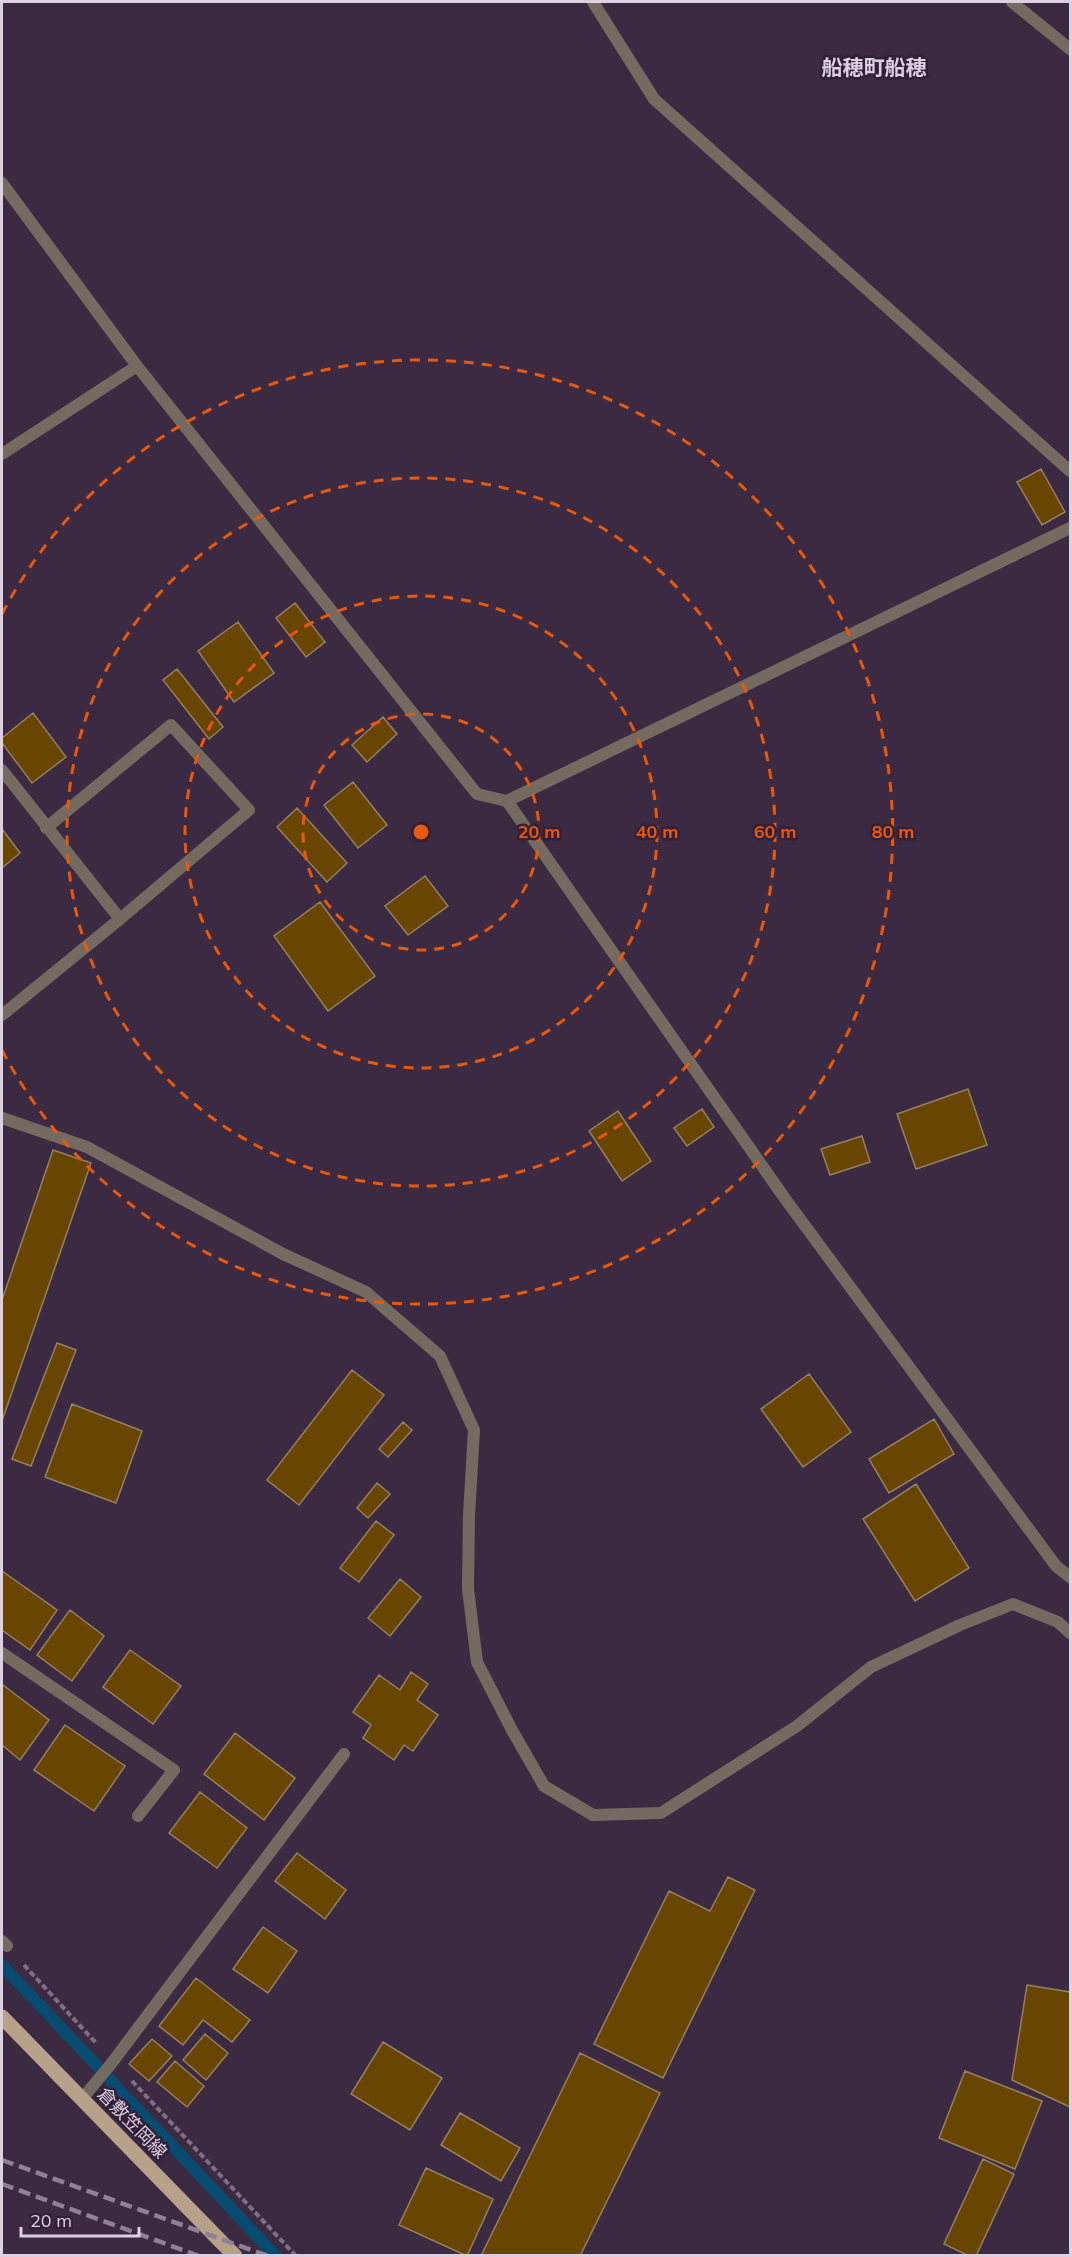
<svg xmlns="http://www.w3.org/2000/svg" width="1072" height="2257" font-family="Mulish,'Noto Sans JP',sans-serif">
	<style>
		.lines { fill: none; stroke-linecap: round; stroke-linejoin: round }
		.stream { stroke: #084b71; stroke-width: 12 }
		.building { fill: #684500; stroke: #948062; stroke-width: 1.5 }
		.path { stroke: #7e6f84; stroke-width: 4; stroke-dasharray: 6 3; stroke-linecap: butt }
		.minor { stroke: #756a5f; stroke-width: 12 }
		.primary { stroke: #b8a18a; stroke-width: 15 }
		.rail { stroke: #8f8195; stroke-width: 4.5; stroke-dasharray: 12 6; stroke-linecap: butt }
		.ring { fill: none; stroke: #e8590c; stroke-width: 3; stroke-dasharray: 10 8 }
		.labels { text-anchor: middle; stroke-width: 5; stroke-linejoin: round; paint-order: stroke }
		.street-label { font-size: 18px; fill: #dcd1e1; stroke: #322038 }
		.quarter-label { font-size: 21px; font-weight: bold; fill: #dcd1e1; stroke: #322038 }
		.centre { fill: #e8590c; stroke: #322038; stroke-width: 3 }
		.ring-label { font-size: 18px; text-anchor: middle; font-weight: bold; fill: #e8590c; stroke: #322038; stroke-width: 5; stroke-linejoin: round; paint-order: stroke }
	</style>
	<rect width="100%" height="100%" fill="#3c2a43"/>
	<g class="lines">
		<path class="stream" d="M2,1965l274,291"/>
	</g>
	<path class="building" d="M1041,469l24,43 -23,13 -25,-43z
		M295,603l30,39 -19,15 -30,-39z
		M238,622l36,51 -40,29 -36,-51z
		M177,669l46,58 -14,12 -46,-59z
		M33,713l33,44 -34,26 -30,-40v-5z
		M383,717l14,17 -30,28 -15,-17z
		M353,782l34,43 -29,23 -34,-43z
		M297,808l50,55 -20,19 -50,-55z
		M2,829l18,24 -18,15z
		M425,876l23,30 -40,29 -23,-29z
		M320,902l55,74 -47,35 -54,-75z
		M968,1089l19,56 -71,24 -19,-55z
		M702,1109l12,18 -27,19 -13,-18z
		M618,1111l33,50 -29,20 -33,-50z
		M862,1136l8,26 -40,13 -9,-26z
		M53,1150l38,13 -89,258v-121z
		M57,1343l19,7 -45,116 -19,-7z
		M352,1370l32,25 -85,110 -32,-25z
		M809,1374l42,58 -48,35 -42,-58z
		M72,1404l70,27 -26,72 -71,-26z
		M934,1419l20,35 -65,39 -20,-34z
		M403,1422l9,8 -24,27 -9,-8z
		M377,1483l13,11 -22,24 -11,-10z
		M916,1484l53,84 -54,33 -52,-82z
		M376,1521l18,14 -35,47 -19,-14z
		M2,1571l55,39 -27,40 -28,-20z
		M400,1579l21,18 -31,39 -22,-18z
		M70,1610l34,26 -32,45 -35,-26z
		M130,1650l51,36 -28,38 -50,-37z
		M411,1672l17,12 -11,16 21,15 -25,36 -9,-6 -10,15 -31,-22 8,-13 -18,-13 26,-37 21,15z
		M3,1685l46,35 -29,40 -18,-15v-58z
		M65,1725l60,41 -31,45 -60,-41z
		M235,1733l60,45 -31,42 -60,-46z
		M200,1792l47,36 -30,40 -48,-35z
		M297,1853l49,37 -21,29 -50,-38z
		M728,1877l27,13 -92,188 -69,-34 75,-153 41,20z
		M263,1927l34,24 -29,42 -35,-24z
		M196,1978l54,42 -18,22 -29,-22 -20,25 -24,-19z
		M1027,1985l43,7v115l-58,-27z
		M205,2034l23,19 -22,27 -23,-20z
		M152,2039l20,17 -23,25 -20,-17z
		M383,2042l59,36 -32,52 -59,-36z
		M580,2053l80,40 -80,163h-99z
		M175,2061l29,25 -17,21 -30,-25z
		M965,2071l77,30 -27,68 -76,-31z
		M460,2113l60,35 -19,33 -60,-36z
		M983,2159l31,15 -38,82h-7l-25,-12z
		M426,2168l67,31 -26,57 -68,-31z"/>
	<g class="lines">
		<path class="path" d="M24,1965l72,78
			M132,2081l164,175"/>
		<path class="minor" d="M593,2l61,97 416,372
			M1012,2l58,47
			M2,183l135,183 340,428 30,7 563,-273
			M2,454l135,-88
			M2,770l118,149 -118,96
			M507,801l279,399 270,366 14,11
			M46,828l125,-103 78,85 -129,109
			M2,1118l85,29 196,107 83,38 74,64 34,74 -5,85 -1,74 9,73 36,70 31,54 49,29 68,-2 136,-87 74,-59 89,-42 53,-21 45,18 12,11
			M2,1653l172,117 -36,46
			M2,1941l5,5
			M82,2099l29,-35 233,-310"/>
		<path class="primary" d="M2,2017l233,239"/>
		<path class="rail" d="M2,2160l266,96
			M2,2184l197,72"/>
	</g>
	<g class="ring">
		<circle cx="421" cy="832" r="118"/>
		<circle cx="421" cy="832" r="236"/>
		<circle cx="421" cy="832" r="354"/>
		<path d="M2 614A472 472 0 1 1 2 1050"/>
	</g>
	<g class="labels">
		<g class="street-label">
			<text transform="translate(132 2123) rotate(46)" y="6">倉敷笠岡線</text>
		</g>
		<g class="quarter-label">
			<text x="874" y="75">船穂町船穂</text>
		</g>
	</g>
	<circle cx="421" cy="832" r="9" class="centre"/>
	<g class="ring-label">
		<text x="539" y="838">20 m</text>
		<text x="657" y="838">40 m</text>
		<text x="775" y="838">60 m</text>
		<text x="893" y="838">80 m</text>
	</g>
	<rect width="1072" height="2257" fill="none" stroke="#dcd1e1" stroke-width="6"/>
	<path d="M21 2227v9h118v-9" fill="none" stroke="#dcd1e1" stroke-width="3"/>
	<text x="30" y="2227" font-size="18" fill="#dcd1e1" stroke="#322038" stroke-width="4.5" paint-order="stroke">20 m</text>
</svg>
